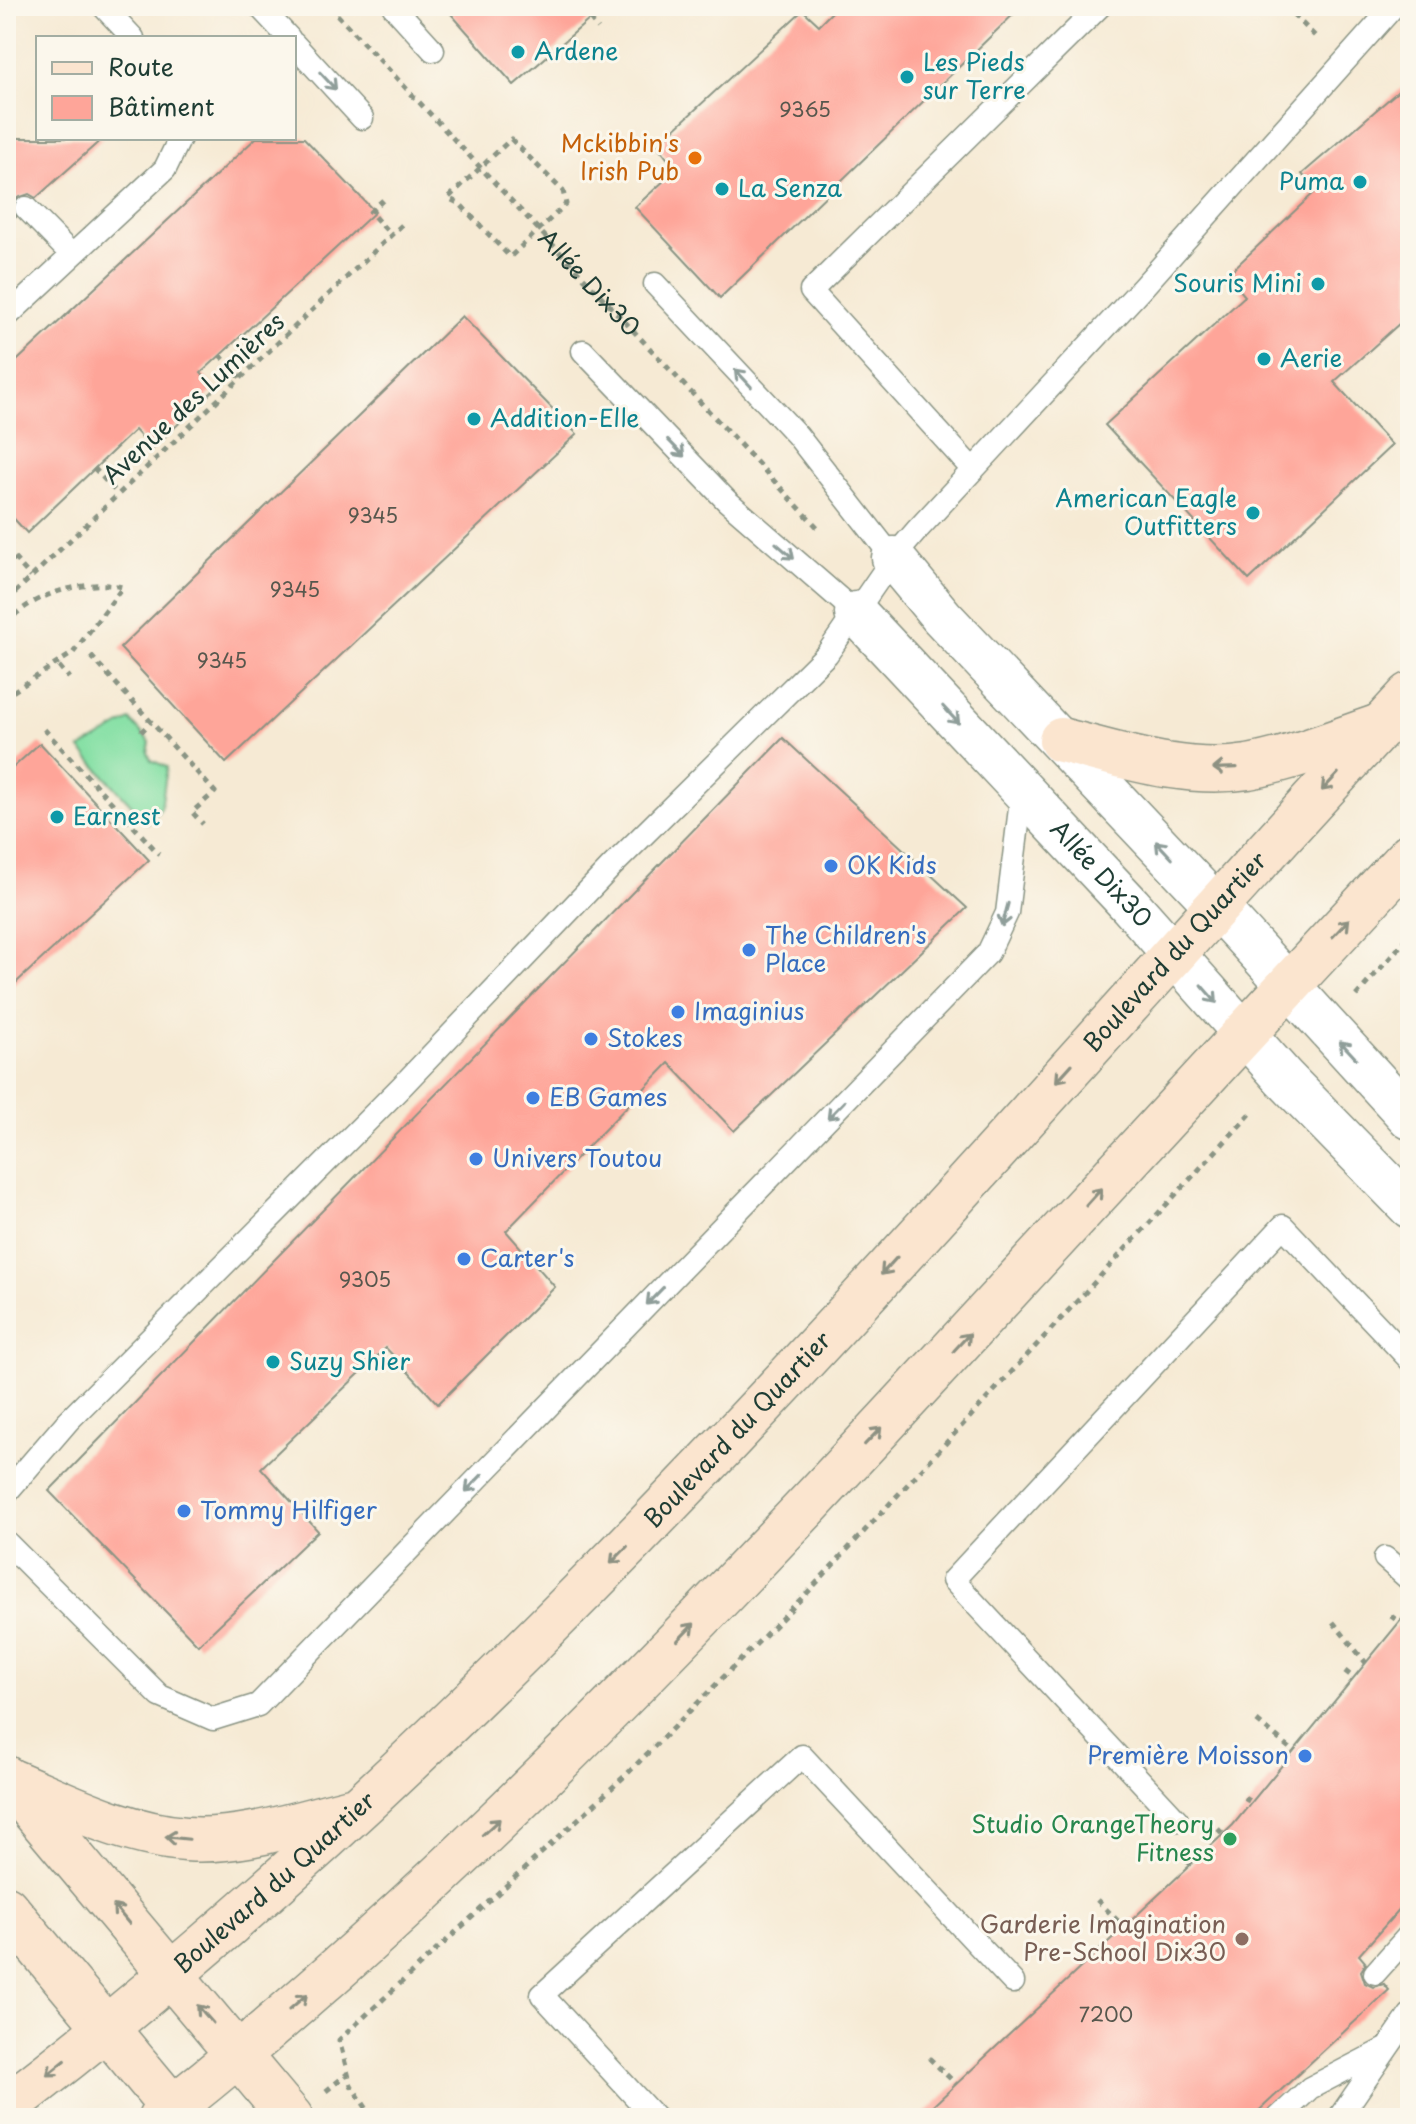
<svg xmlns="http://www.w3.org/2000/svg" width="1416" height="2124" font-family="'Playpen Sans',sans-serif">
	<style>
		.green { fill: #86e0a5; stroke: #528e6c; stroke-width: 2 }
		.building { fill: #fea599 }
		.lines { fill: none; stroke-linecap: round; stroke-linejoin: round }
		.lane-casing { stroke: #8a9484; stroke-width: 25 }
		.street-casing { stroke: #8a9484; stroke-width: 45 }
		.secondary-casing { stroke: #8a9484; stroke-width: 47 }
		.path { stroke: #8a9484; stroke-width: 5; stroke-dasharray: 6 6; stroke-linecap: butt }
		.lane { stroke: #fff; stroke-width: 22 }
		.street { stroke: #fff; stroke-width: 42 }
		.secondary { stroke: #fbe5cf; stroke-width: 44 }
		.oneway { stroke: #8f9e9a }
		.oneway2 { stroke: #8d9182 }
		.culture-dot { fill: #0f9aa8; stroke: #fbf7ec; stroke-width: 3 }
		.food-dot { fill: #e8710a; stroke: #fbf7ec; stroke-width: 3 }
		.shop-dot { fill: #3f7fe0; stroke: #fbf7ec; stroke-width: 3 }
		.leisure-dot { fill: #2e9e5b; stroke: #fbf7ec; stroke-width: 3 }
		.education-dot { fill: #8d6e63; stroke: #fbf7ec; stroke-width: 3 }
		.labels { text-anchor: middle; stroke-width: 6; stroke-linejoin: round; paint-order: stroke }
		.number-label { font-size: 20px; fill: #57574d }
		.culture-label { font-size: 24px; fill: #0d838f; stroke: #fbf7ec; text-anchor: start }
		.food-label { font-size: 24px; fill: #c56008; stroke: #fbf7ec; text-anchor: end }
		.street-label { font-size: 24px; fill: #1f3d34; stroke: #fbf7ec }
		.shop-label { font-size: 24px; fill: #366cbe; stroke: #fbf7ec; text-anchor: start }
		.leisure-label { font-size: 24px; fill: #27864d; stroke: #fbf7ec; text-anchor: end }
		.education-label { font-size: 24px; fill: #785e54; stroke: #fbf7ec; text-anchor: end }
	</style>
	<rect width="100%" height="100%" fill="#fbf7ec"/>
	<filter id="ink" filterUnits="userSpaceOnUse"><feTurbulence type="fractalNoise" baseFrequency=".0125" numOctaves="2"/><feDisplacementMap in="SourceGraphic" scale="16" xChannelSelector="R" yChannelSelector="G"/><feConvolveMatrix kernelMatrix="1 2 1 2 8 2 1 2 1" color-interpolation-filters="sRGB"/></filter>
	<filter id="wash" filterUnits="userSpaceOnUse"><feTurbulence type="fractalNoise" baseFrequency=".006" numOctaves="4" result="noise"/><feDisplacementMap in="SourceGraphic" scale="32" xChannelSelector="R" yChannelSelector="G"/><feGaussianBlur stdDeviation="1.8" result="paint"/><feColorMatrix in="noise" values="0 0 0 0 0 0 0 0 0 0 0 0 0 0 0 0 0 1.4 0 .05"/><feComposite in="paint" operator="in"/></filter>
	<g filter="url(#wash)">
		<rect width="100%" height="100%" fill="#f6ead4"/>
		<path class="green" d="M130,720l20,22 -2,11 3,7 16,7 -6,41 -13,15 -68,-74z"/>
		<g id="blocks">
			<path class="building" d="M444,6h161l-91,79z
				M838,6h184l-302,292 -85,-91 41,-37 -19,-25 146,-135 16,15z
				M1410,81v233l-76,68 58,63 -143,135 -144,-155 140,-129 -18,-21 89,-84 -14,-17z
				M6,138h97l-67,60 -7,-4 -12,4 -5,7 4,12 -10,9z
				M256,138h48l71,74 -174,161 14,16 -63,60 -17,-19 -108,103 -21,-23v-139z
				M462,316l115,118 -351,329 -106,-115z
				M783,738l184,170 -233,223 -65,-68 -163,168 49,56 -117,117 -52,-56 -125,120 57,63 -120,114 -149,-154z
				M40,743l109,117 -143,132v-218z
				M1410,1609v288l-51,58 7,8 -5,8 4,12 8,4 11,-3 5,6 -138,128h-331l313,-293z"/>
		</g>
	</g>
	<g filter="url(#ink)">
		<use href="#blocks" fill-opacity="0" stroke="#8a9484" stroke-width="2"/>
		<g class="lines">
			<defs>
				<path id="lane" d="M103,6l30,32
					M259,6l30,32
					M393,6l40,44
					M294,44l68,74
					M26,208l46,47
					M655,284l142,151 96,123
					M6,317l159,-148 15,-31
					M583,351l143,149 130,113
					M973,470l-162,-179 289,-285
					M6,1493l62,-72 333,-334 211,-221 215,-212 66,-96 25,-29 225,-242 251,-281
					M6,1542l154,154 53,23 45,-14 730,-752 19,-40 15,-121
					M1385,1558l25,22
					M1177,1820l-224,-240 330,-354 127,134
					M1375,1973l35,-39
					M655,2118l-113,-123 260,-239 211,226
					M1278,2118l32,-30 77,-40
					M1339,2118l71,-103"/>
				<g id="street">
					<path d="M893,558l49,59 275,290 193,211"/>
					<path id="s2" d="M856,613l274,292 153,172 127,130"/>
				</g>
				<g id="secondary">
					<path d="M1061,740c60,15 123,37 187,27 44,-8 86,-25 129,-40"/>
					<path d="M6,1778l285,340"/>
					<path d="M13,1782c55,23 113,53 173,57 57,4 114,-17 169,-30"/>
					<path d="M6,1908l175,210"/>
					<path id="s3" d="M6,2107c529,-405 953,-926 1404,-1412"/>
					<path d="M160,2118c234,-185 444,-398 649,-614 202,-215 400,-434 601,-649"/>
				</g>
			</defs>
			<use href="#lane" class="lane-casing"/>
			<use href="#street" class="street-casing"/>
			<use href="#secondary" class="secondary-casing"/>
			<g class="path">
				<path id="s1" d="M329,6l492,525"/>
				<path d="M1285,6l33,33"/>
				<path d="M590,19l8,10"/>
				<path d="M511,139l52,52 3,13 -56,53 -50,-53 -12,-6z"/>
				<path d="M383,200l-13,12 22,24"/>
				<path d="M220,355l21,23"/>
				<path d="M94,468l24,26"/>
				<path d="M6,549l25,28"/>
				<path d="M6,601l399,-379"/>
				<path d="M6,606l8,8"/>
				<path d="M6,624c26,-31 80,-45 117,-37l-50,66 -67,43"/>
				<path d="M91,656l124,136 -23,20 11,12"/>
				<path d="M59,666l10,12"/>
				<path d="M44,729l115,125"/>
				<path d="M141,732l10,-10"/>
				<path d="M1356,996l54,-61"/>
				<path d="M1391,1616l8,6"/>
				<path d="M1333,1622l33,41"/>
				<path d="M1345,1671l9,7"/>
				<path d="M1257,1721l36,30"/>
				<path d="M1244,1798l7,4"/>
				<path d="M1218,1829l5,5"/>
				<path d="M1187,1861l4,3"/>
				<path d="M1097,1900l28,28"/>
				<path d="M929,2058l27,26"/>
				<path d="M326,2091l21,-17"/>
				<path d="M373,2118l-22,-33 -12,-45 289,-267 180,-181 446,-482"/>
			</g>
			<use href="#lane" class="lane"/>
			<use href="#street" class="street"/>
			<use href="#secondary" class="secondary"/>
		</g>
		<defs><path id="oneway-shaft" d="M-6 0H5M1.5-3L5.5 0L1.5 3" fill="none" stroke-width="1.6" stroke-linecap="round" stroke-linejoin="round" transform="scale(2)"/></defs>
		<g class="oneway">
			<use href="#oneway-shaft" transform="translate(328 81) rotate(47)"/>
			<use href="#oneway-shaft" transform="translate(743 378) rotate(-133)"/>
			<use href="#oneway-shaft" transform="translate(676 448) rotate(46)"/>
			<use href="#oneway-shaft" transform="translate(785 551) rotate(41)"/>
			<use href="#oneway-shaft" transform="translate(951 715) rotate(47)"/>
			<use href="#oneway-shaft" transform="translate(1164 850) rotate(-133)"/>
			<use href="#oneway-shaft" transform="translate(1005 915) rotate(105)"/>
			<use href="#oneway-shaft" transform="translate(1209 994) rotate(49)"/>
			<use href="#oneway-shaft" transform="translate(1348 1050) rotate(-133)"/>
			<use href="#oneway-shaft" transform="translate(836 1110) rotate(134)"/>
			<use href="#oneway-shaft" transform="translate(655 1296) rotate(134)"/>
			<use href="#oneway-shaft" transform="translate(474 1483) rotate(134)"/>
		</g>
		<g class="oneway2">
			<use href="#oneway-shaft" transform="translate(1225 768) rotate(178)"/>
			<use href="#oneway-shaft" transform="translate(1330 782) rotate(133)"/>
			<use href="#oneway-shaft" transform="translate(1341 928) rotate(-47)"/>
			<use href="#oneway-shaft" transform="translate(1064 1073) rotate(132)"/>
			<use href="#oneway-shaft" transform="translate(1094 1197) rotate(-48)"/>
			<use href="#oneway-shaft" transform="translate(889 1266) rotate(132)"/>
			<use href="#oneway-shaft" transform="translate(962 1342) rotate(-47)"/>
			<use href="#oneway-shaft" transform="translate(873 1436) rotate(-46)"/>
			<use href="#oneway-shaft" transform="translate(619 1555) rotate(134)"/>
			<use href="#oneway-shaft" transform="translate(686 1632) rotate(-46)"/>
			<use href="#oneway-shaft" transform="translate(491 1827) rotate(-43)"/>
			<use href="#oneway-shaft" transform="translate(177 1838) rotate(-174)"/>
			<use href="#oneway-shaft" transform="translate(121 1914) rotate(-130)"/>
			<use href="#oneway-shaft" transform="translate(298 2002) rotate(-41)"/>
			<use href="#oneway-shaft" transform="translate(205 2014) rotate(-131)"/>
			<use href="#oneway-shaft" transform="translate(56 2068) rotate(141)"/>
		</g>
	</g>
	<g class="culture-dot">
		<circle cx="518" cy="52" r="8"/>
		<circle cx="907" cy="77" r="8"/>
		<circle cx="1360" cy="182" r="8"/>
		<circle cx="722" cy="189" r="8"/>
		<circle cx="1318" cy="284" r="8"/>
		<circle cx="1264" cy="359" r="8"/>
		<circle cx="474" cy="419" r="8"/>
		<circle cx="1253" cy="513" r="8"/>
		<circle cx="57" cy="817" r="8"/>
		<circle cx="273" cy="1362" r="8"/>
	</g>
	<circle class="food-dot" cx="695" cy="158" r="8"/>
	<g class="shop-dot">
		<circle cx="831" cy="866" r="8"/>
		<circle cx="749" cy="950" r="8"/>
		<circle cx="678" cy="1012" r="8"/>
		<circle cx="591" cy="1039" r="8"/>
		<circle cx="533" cy="1098" r="8"/>
		<circle cx="476" cy="1159" r="8"/>
		<circle cx="464" cy="1259" r="8"/>
		<circle cx="184" cy="1511" r="8"/>
		<circle cx="1305" cy="1756" r="8"/>
	</g>
	<circle class="leisure-dot" cx="1230" cy="1839" r="8"/>
	<circle class="education-dot" cx="1242" cy="1939" r="8"/>
	<g class="labels">
		<g class="number-label">
			<text x="805" y="117">9365</text>
			<text x="373" y="523">9345</text>
			<text x="295" y="597">9345</text>
			<text x="222" y="668">9345</text>
			<text x="365" y="1287">9305</text>
			<text x="1106" y="2022">7200</text>
		</g>
		<g class="culture-label">
			<text x="534" y="60">Ardene</text>
			<text x="923" y="71">Les Pieds<tspan x="923" dy="28">sur Terre</tspan></text>
			<text x="1344" y="190" text-anchor="end">Puma</text>
			<text x="738" y="197">La Senza</text>
			<text x="1302" y="292" text-anchor="end">Souris Mini</text>
			<text x="1280" y="367">Aerie</text>
			<text x="490" y="427">Addition-Elle</text>
			<text x="1237" y="507" text-anchor="end">American Eagle<tspan x="1237" dy="28">Outfitters</tspan></text>
			<text x="73" y="825">Earnest</text>
			<text x="289" y="1370">Suzy Shier</text>
		</g>
		<g class="food-label">
			<text x="679" y="152">Mckibbin's<tspan x="679" dy="28">Irish Pub</tspan></text>
		</g>
		<g class="street-label">
			<text dy="8" stroke="none"><textPath href="#s1" startOffset="380">Allée Dix30</textPath></text>
			<text transform="translate(194 399) rotate(-43)" y="8">Avenue des Lumières</text>
			<text dy="8" stroke="none"><textPath href="#s2" startOffset="358">Allée Dix30</textPath></text>
			<text dy="8" stroke="none"><textPath href="#s3" startOffset="1646">Boulevard du Quartier</textPath></text>
			<text dy="8" stroke="none"><textPath href="#s3" startOffset="998">Boulevard du Quartier</textPath></text>
			<text dy="8" stroke="none"><textPath href="#s3" startOffset="350">Boulevard du Quartier</textPath></text>
		</g>
		<g class="shop-label">
			<text x="847" y="874">OK Kids</text>
			<text x="765" y="944">The Children's<tspan x="765" dy="28">Place</tspan></text>
			<text x="694" y="1020">Imaginius</text>
			<text x="607" y="1047">Stokes</text>
			<text x="549" y="1106">EB Games</text>
			<text x="492" y="1167">Univers Toutou</text>
			<text x="480" y="1267">Carter's</text>
			<text x="200" y="1519">Tommy Hilfiger</text>
			<text x="1289" y="1764" text-anchor="end">Première Moisson</text>
		</g>
		<g class="leisure-label">
			<text x="1214" y="1833">Studio OrangeTheory<tspan x="1214" dy="28">Fitness</tspan></text>
		</g>
		<g class="education-label">
			<text x="1226" y="1933">Garderie Imagination<tspan x="1226" dy="28">Pre-School Dix30</tspan></text>
		</g>
	</g>
	<rect width="1416" height="2124" fill="none" stroke="#fbf7ec" stroke-width="32"/>
	<rect x="36" y="36" width="260" height="104" fill="#fbf7ec" stroke="#a3ada2" stroke-width="2"/>
	<rect x="52" y="62" width="40" height="12" fill="#fbe5cf" stroke="#a3ada2" stroke-width="2"/>
	<text x="108" y="76" font-size="24" fill="#1f3d34">Route</text>
	<rect x="52" y="96" width="40" height="24" fill="#fea599" stroke="#a3ada2" stroke-width="2"/>
	<text x="108" y="116" font-size="24" fill="#1f3d34">Bâtiment</text>
</svg>
